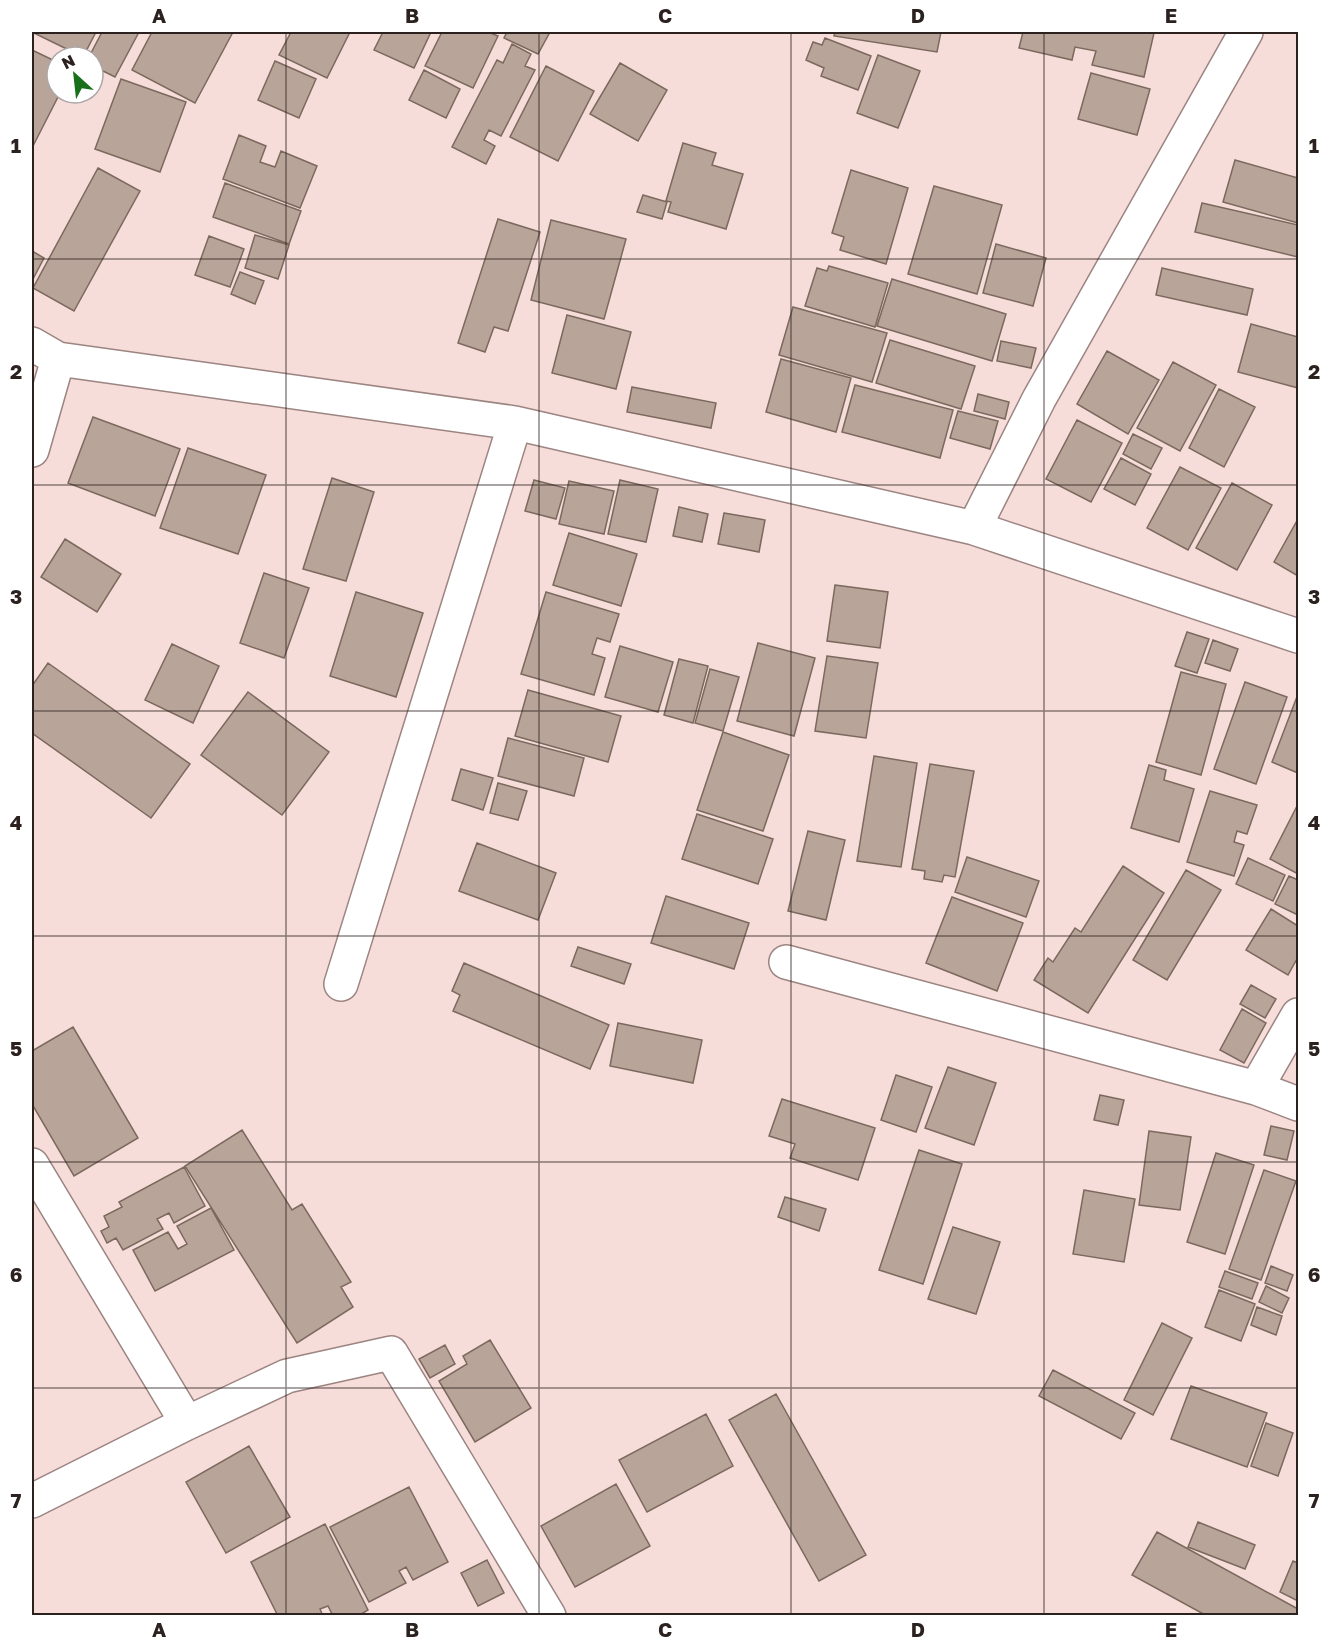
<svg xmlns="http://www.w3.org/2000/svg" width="1330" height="1647" font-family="'Golos Text',sans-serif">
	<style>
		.building { fill: #b8a498; stroke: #7c695e; stroke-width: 1.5 }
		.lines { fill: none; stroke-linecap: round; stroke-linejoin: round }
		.minor-casing { stroke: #9b8481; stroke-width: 36 }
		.minor { stroke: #fff; stroke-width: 33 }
		.grid { fill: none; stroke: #2b2220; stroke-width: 1.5; stroke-opacity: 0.55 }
		.neatline { fill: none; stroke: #2b2220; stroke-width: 2 }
		.grid-label { font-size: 20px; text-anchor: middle; font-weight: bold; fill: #2b2220 }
	</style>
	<rect width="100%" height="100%" fill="#f7ddd9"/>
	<path class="building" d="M32,32h64l-13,25z
		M102,32h37l-24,45 -22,-11v-9h-4z
		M152,32h81l-38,71 -63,-33z
		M291,32h59l-23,46 -48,-23z
		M383,32h48l-17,36 -40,-18z
		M442,32h46l10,4 -25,52 -48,-22z
		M507,32h43l-12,22 -34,-16z
		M835,32h106l-4,20 -103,-16z
		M1023,32h124l7,1 -10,44 -52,-12 4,-14 -21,-4 -3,13 -53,-12z
		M825,38l46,18 -13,34 -37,-14 3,-8 -18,-8 7,-18 9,3z
		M512,44l19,10 -6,12 10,4 -34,66 -12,-6 -5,10 11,6 -9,18 -34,-17 45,-87 6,3z
		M32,50l25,12v31h3l-28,55z
		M878,55l42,16 -22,57 -41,-15z
		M275,61l41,18 -17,39 -41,-18z
		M620,63l47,27 -29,51 -48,-27z
		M546,66l48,25 -36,70 -48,-24z
		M424,70l36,19 -14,29 -37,-18z
		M1091,73l59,16 -13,46 -59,-16z
		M121,79l65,23 -26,70 -65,-23z
		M239,135l27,11 -6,16 15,5 6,-16 36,15 -17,42 -77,-29z
		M683,143l33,10 -4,12 31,9 -17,55 -58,-17 3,-10 -5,-1z
		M1235,160l63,18v45l-75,-21z
		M98,168l42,23 -66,120 -41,-23z
		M851,170l57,18 -22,76 -46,-14 4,-13 -12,-4z
		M225,183l76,28 -12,33 -76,-27z
		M934,186l68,19 -25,89 -69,-20z
		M643,195l24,7 -5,17 -25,-7z
		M1202,203l96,22v32l-103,-25z
		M498,219l42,13 -32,99 -14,-4 -9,25 -27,-9z
		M551,220l75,19 -22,80 -73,-19z
		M255,235l34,10 -11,34 -33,-11z
		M209,236l35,13 -14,38 -35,-12z
		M996,244l50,14 -13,48 -50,-13z
		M32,251l12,7 -12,23z
		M829,266l59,17 -13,44 -70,-21 12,-38 10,3z
		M1162,268l91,21 -6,26 -91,-20z
		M240,272l24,9 -9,23 -24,-10z
		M892,279l114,35 -14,47 -115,-35z
		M793,307l94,26 -15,49 -93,-27z
		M567,315l64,17 -15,57 -64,-16z
		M1251,324l47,13v51l-60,-16z
		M890,340l85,26 -14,43 -85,-26z
		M1001,341l35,7 -5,20 -34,-7z
		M1107,351l52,29 -31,54 -51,-30z
		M781,359l70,19 -15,54 -70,-20z
		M1173,362l43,23 -36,66 -43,-23z
		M855,385l98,25 -13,48 -98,-26z
		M632,387l84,16 -5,25 -84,-16z
		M1219,389l36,18 -31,60 -35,-19z
		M978,394l31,8 -4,17 -31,-8z
		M958,411l40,10 -8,28 -40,-11z
		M93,417l87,32 -25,67 -87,-33z
		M1077,420l45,23 -31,59 -45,-23z
		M1133,434l29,14 -11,21 -28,-15z
		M188,448l78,27 -28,79 -78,-26z
		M1121,458l30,16 -16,31 -31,-16z
		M1180,467l41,21 -33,62 -41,-22z
		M332,478l42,14 -28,89 -43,-12z
		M534,480l31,8 -9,31 -31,-8z
		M620,480l38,9 -12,53 -38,-8z
		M569,481l45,10 -10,43 -45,-10z
		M1232,483l40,22 -35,65 -41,-22z
		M679,507l29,7 -6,28 -29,-6z
		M724,513l41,7 -6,32 -41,-8z
		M1298,519v57l-24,-14z
		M569,533l68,21 -16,52 -68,-21z
		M65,539l56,35 -24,38 -56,-35z
		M264,573l45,15 -25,70 -44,-15z
		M835,585l53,7 -8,56 -53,-7z
		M356,592l67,21 -27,84 -66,-21z
		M546,592l73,22 -9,28 -13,-4 -5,16 13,4 -11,37 -73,-21z
		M1187,632l22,7 -12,34 -22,-7z
		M1213,640l25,9 -8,22 -25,-8z
		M758,643l57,15 -21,78 -57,-15z
		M172,644l47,22 -26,57 -48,-23z
		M620,646l53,16 -15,50 -53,-15z
		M827,656l51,7 -12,75 -51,-7z
		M679,659l29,7 -15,57 -29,-8z
		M48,663l142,101 -39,54 -119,-85v-47z
		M710,669l29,8 -16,54 -28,-8z
		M1181,672l45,12 -25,91 -45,-13z
		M1245,682l42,15 -31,87 -42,-15z
		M528,690l93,26 -13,46 -93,-26z
		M248,692l81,60 -47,63 -81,-60z
		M1298,694v79l-26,-11z
		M723,732l66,23 -26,76 -66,-21z
		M508,738l76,20 -10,38 -76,-20z
		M874,756l43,7 -16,104 -44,-6z
		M930,764l44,7 -19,106 -11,-2 -2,7 -18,-3 1,-8 -13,-2z
		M1149,765l17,5 -2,10 30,9 -15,53 -48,-14z
		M461,769l32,9 -10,32 -31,-10z
		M498,783l29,8 -9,29 -28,-7z
		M1210,791l47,14 -10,29 -10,-3 -3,11 10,3 -10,31 -47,-14z
		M1298,804v70l-28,-15z
		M697,814l76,25 -15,45 -76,-25z
		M808,831l37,9 -19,80 -38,-9z
		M477,843l79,30 -18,47 -79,-29z
		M967,857l72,24 -13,36 -71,-25z
		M1248,858l37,17 -12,26 -37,-17z
		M1123,866l41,27 -76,120 -54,-33 14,-22 5,4 22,-34 6,4z
		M1186,870l35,20 -54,90 -34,-20z
		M1289,876l9,4v35l-23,-11z
		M666,896l83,27 -15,46 -83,-26z
		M952,897l71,26 -26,68 -71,-28z
		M1271,909l27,17v31l-10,18 -42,-25z
		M578,947l53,17 -7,20 -53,-18z
		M464,963l145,62 -19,44 -137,-58 7,-16 -8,-4z
		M1251,985l25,14 -11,19 -25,-14z
		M1242,1009l24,14 -22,40 -24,-13z
		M618,1023l84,17 -9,43 -83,-17z
		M73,1027l65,111 -64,38 -42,-72v-53z
		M948,1067l48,16 -22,62 -49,-17z
		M896,1075l36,12 -16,45 -35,-12z
		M1100,1095l24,5 -6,25 -24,-5z
		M782,1099l93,29 -17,52 -68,-22 5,-14 -26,-8z
		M1271,1126l23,5 -7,29 -23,-5z
		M242,1130l50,80 10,-6 49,78 -10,5 12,20 -56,36 -112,-177z
		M1149,1131l42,6 -11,73 -41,-5z
		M919,1150l43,14 -39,120 -44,-14z
		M1216,1153l38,12 -29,89 -38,-12z
		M184,1167l21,39 -31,17 -5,-10 -12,6 6,10 -40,21 -7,-12 -9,5 -6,-12 8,-4 -5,-11 18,-9 -3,-5z
		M1264,1170l32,11 -35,99 -32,-11z
		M1084,1190l51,9 -11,63 -51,-8z
		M785,1197l41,12 -7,22 -41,-14z
		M211,1208l23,42 -79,41 -22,-41 35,-18 10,17 9,-5 -10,-18z
		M953,1227l47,15 -24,72 -48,-15z
		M1271,1266l22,9 -6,16 -22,-8z
		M1225,1271l33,12 -6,16 -33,-12z
		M1266,1286l23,12 -7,15 -23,-11z
		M1219,1290l36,14 -14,37 -36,-14z
		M1257,1307l25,9 -6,19 -25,-10z
		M1162,1323l30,15 -39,77 -29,-15z
		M490,1340l41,68 -56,34 -36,-61 28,-17 -4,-8z
		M445,1345l10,19 -25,14 -11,-19z
		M1053,1370l82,43 -14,26 -82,-43z
		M1191,1386l76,27 -20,54 -76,-28z
		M776,1394l90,161 -47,26 -90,-161z
		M706,1414l27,52 -86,46 -28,-52z
		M1266,1423l27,10 -15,43 -27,-10z
		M249,1446l41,71 -64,36 -40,-71z
		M616,1484l34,62 -75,41 -34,-61z
		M409,1487l39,75 -35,18 -7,-13 -7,4 7,12 -37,19 -39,-75z
		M1198,1522l57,23 -10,24 -57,-22z
		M325,1524l43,86 -10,6h-25l-5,-10 -8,3 3,7h-45l-27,-54z
		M1157,1532l141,77v7h-91l-75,-41z
		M487,1560l17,33 -26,13 -17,-33z
		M1293,1561l5,2v38l-18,-9z"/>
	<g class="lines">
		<defs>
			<path id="minor" d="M32,344l26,15 457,64 459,105 324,108
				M32,450l26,-91
				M974,528l65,-129 207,-367
				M786,962l470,126 42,16
				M341,984l174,-561
				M1256,1088l42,-73
				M32,1165l155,258
				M32,1501l155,-78 100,-47 104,-23 158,263"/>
		</defs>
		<use href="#minor" class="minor-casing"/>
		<use href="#minor" class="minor"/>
	</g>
	<path class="grid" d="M286,32v1584M539,32v1584M791,32v1584M1044,32v1584M32,259h1266M32,485h1266M32,711h1266M32,936h1266M32,1162h1266M32,1388h1266"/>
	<rect width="1330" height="1647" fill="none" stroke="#ffffff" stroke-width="66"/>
	<g transform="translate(75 75) rotate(333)"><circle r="28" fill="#ffffff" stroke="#aaa7a6" stroke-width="1.5"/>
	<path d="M0-4.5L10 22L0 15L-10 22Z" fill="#18701b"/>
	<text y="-9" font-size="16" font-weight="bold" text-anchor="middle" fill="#2b2220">N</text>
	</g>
	<rect x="33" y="33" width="1264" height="1581" class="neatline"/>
	<g class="grid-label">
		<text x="159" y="23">A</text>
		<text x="412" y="23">B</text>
		<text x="665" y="23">C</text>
		<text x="918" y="23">D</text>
		<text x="1171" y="23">E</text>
		<text x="16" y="153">1</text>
		<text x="1314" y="153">1</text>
		<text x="16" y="379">2</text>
		<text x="1314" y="379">2</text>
		<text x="16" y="604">3</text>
		<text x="1314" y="604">3</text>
		<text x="16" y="830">4</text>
		<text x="1314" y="830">4</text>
		<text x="16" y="1056">5</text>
		<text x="1314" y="1056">5</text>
		<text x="16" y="1282">6</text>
		<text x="1314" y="1282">6</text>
		<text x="16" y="1508">7</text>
		<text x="1314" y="1508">7</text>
		<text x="159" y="1637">A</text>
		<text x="412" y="1637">B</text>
		<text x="665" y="1637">C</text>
		<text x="918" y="1637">D</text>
		<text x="1171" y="1637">E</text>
	</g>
</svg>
